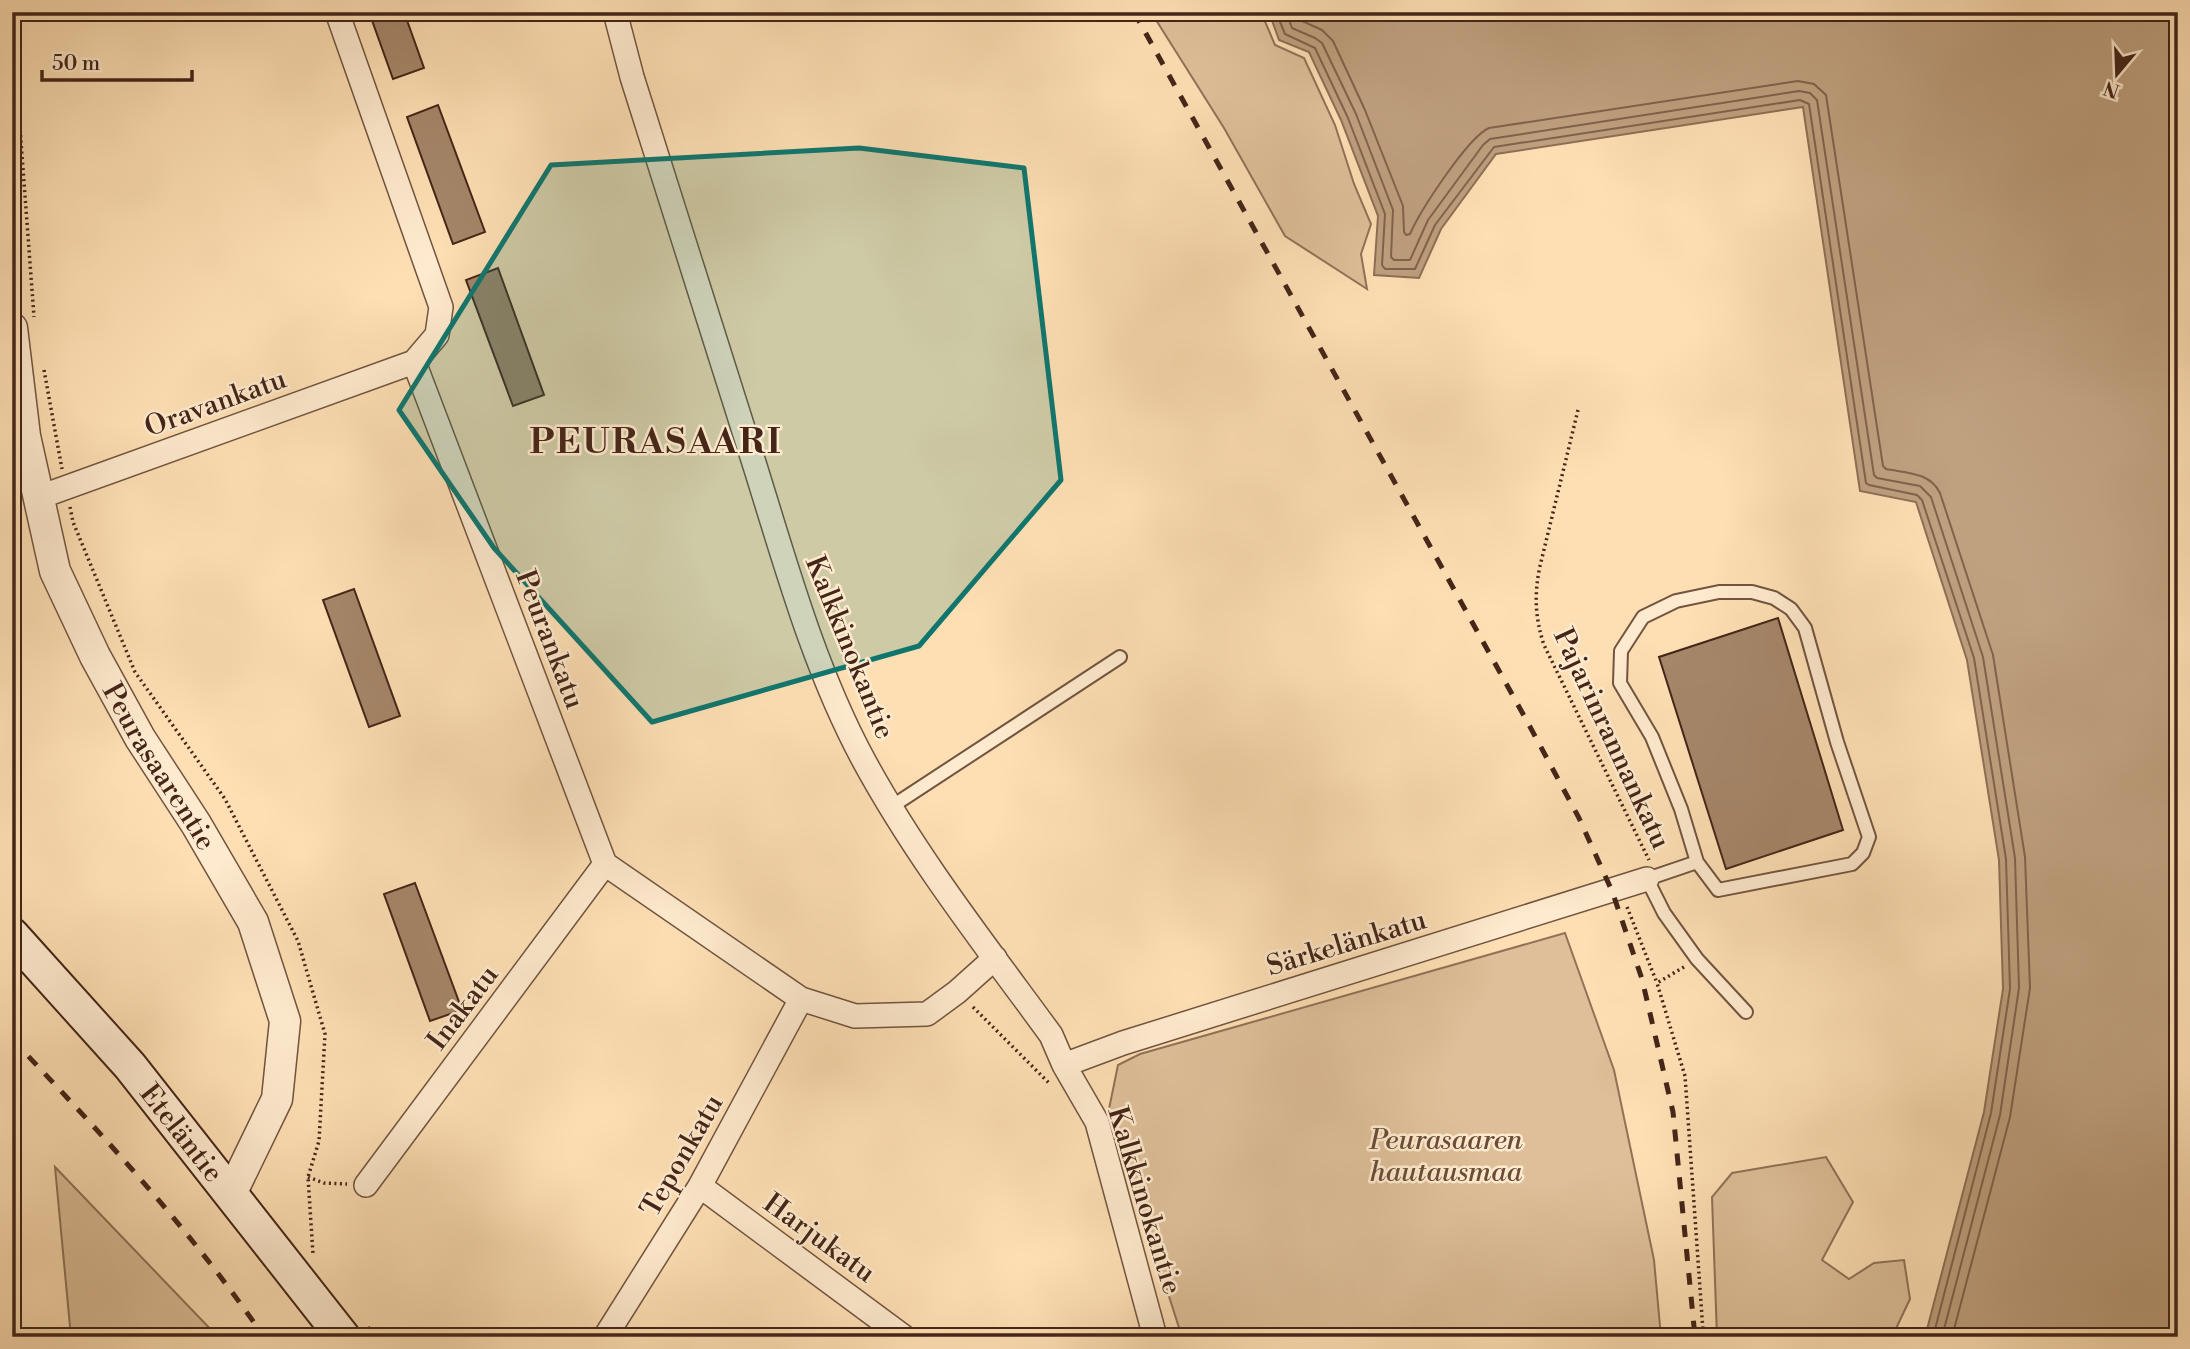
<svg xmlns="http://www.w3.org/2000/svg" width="2190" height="1349" font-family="'Libre Bodoni',serif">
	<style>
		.green { fill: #debf99; stroke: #917258; stroke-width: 2 }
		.water { fill: #bfa07f; stroke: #8e6f56; stroke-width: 2 }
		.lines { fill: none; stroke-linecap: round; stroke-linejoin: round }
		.shore { stroke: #82624c; stroke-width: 2 }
		.building { fill: #a58669; stroke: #442518; stroke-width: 2 }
		.service-casing { stroke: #72543f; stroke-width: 16 }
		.minor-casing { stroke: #72543f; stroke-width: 26 }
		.tertiary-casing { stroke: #72543f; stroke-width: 33 }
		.secondary-casing { stroke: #442518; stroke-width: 37 }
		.path { stroke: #442518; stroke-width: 3.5; stroke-dasharray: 2 3.5; stroke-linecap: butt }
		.service { stroke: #feeace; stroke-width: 12 }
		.minor { stroke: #feeace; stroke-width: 23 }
		.tertiary { stroke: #feeace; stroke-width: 30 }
		.secondary { stroke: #feeace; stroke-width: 33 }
		.rail { stroke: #442518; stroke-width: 5; stroke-dasharray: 12 12; stroke-linecap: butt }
		.marked { fill: #0f766e; fill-opacity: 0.2; stroke: #0f766e; stroke-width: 5; stroke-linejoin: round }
		.labels { text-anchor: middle; stroke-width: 5; stroke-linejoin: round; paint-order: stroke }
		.street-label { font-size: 28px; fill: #442518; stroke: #feeace }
		.park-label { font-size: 28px; font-style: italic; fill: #6a4c38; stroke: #feeace }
		.district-label { font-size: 35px; font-weight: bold; letter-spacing: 2px; fill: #442518; stroke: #feeace }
	</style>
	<rect width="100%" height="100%" fill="#fedfb4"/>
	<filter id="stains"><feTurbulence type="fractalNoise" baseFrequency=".00286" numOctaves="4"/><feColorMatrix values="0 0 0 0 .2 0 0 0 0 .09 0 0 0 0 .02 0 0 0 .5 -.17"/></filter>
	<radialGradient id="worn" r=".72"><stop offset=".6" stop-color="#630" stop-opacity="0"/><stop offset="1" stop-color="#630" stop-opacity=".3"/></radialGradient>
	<path class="green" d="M1151,12h110l14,33 29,13 31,67 19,59 17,40 -10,30 6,35 -82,-53 -61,-108z
		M1565,933l49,137 40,190 7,77h-479l-73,-228 9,-44 22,-11z
		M1826,1157l27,45 -31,58 27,19 25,-16 30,-3 6,39 -18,38h-175l-5,-140 20,-24z
		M55,1167l163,170h-147z"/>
	<path class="water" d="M1269,12h909v1325h-253l59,-225 19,-123 -4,-129 -32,-200 -51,-158 -56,-11 -57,-384 -307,47 -55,75 -22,49 -45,-3 4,-59 -37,-96 -32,-68 -30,-12z"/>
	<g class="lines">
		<path class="shore" d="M1276,12l9,22 30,14 33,70 37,96 -3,51 3,4h30l20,-44 59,-78 306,-47 9,4 57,379 3,2 48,10 5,5 52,158 32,201 4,130 -19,124 -58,224
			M1286,12l6,16 23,10 7,5 34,71 37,96 -2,47 3,3h16l18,-40 55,-75 7,-6 309,-48 11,2 7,7 57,375 3,3 43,8 11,11 52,160 32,201 4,130 -19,127 -58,222
			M1297,12l3,8 22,10 11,11 32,69 38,96 1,26 2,3 4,-1c10,-23 58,-97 79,-106l309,-47 16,3 12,11 57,371 3,3c20,4 44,3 54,24l53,162 32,202 5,131 -20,129 -58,220"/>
	</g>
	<path class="building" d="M369,12h35l20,56 -31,11z
		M438,105l47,127 -32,12 -46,-127z
		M498,268l46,127 -31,11 -47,-126z
		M354,589l46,127 -31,11 -46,-127z
		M1778,618l65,212 -117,39 -67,-212z
		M415,883l47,127 -32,11 -46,-127z"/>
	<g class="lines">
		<defs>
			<path id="service" d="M891,807l229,-150
				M1697,862l-16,-53 -29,-72 -32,-54 1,-32 22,-34 33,-16 43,-9h33l22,6 17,11 14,19 32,114 32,95 -6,16 -11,11 -134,26 -21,-28 -50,17 17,34 33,46 49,53"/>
			<path id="minor" d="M337,12l104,295 -4,28 -23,27 191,502 196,135 54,17 72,-2 30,-22 38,-34
				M615,12l17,65c41,130 82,259 123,389 31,99 59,202 108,293 53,98 123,187 188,276l13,30 33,57 58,215
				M37,498l377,-136
				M1064,1065l59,-22 524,-164
				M366,1185l239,-321
				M700,1186l204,151
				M605,1337l95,-151 101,-187"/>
			<g id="tertiary">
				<path id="s1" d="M12,328l13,108 30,135 40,85 45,82 56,86 57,98 32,99 -8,78 -46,95"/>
			</g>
			<g id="secondary">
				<path id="s2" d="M12,935l118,131 213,271"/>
			</g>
		</defs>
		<use href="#service" class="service-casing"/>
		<use href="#minor" class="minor-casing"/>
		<use href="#tertiary" class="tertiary-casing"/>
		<use href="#secondary" class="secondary-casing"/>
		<path class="path" d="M12,20l22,297
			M44,370l18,99
			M1578,410l-38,156c-6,28 -5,52 4,79l105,215
			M70,507l3,15 62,150 90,127 73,142 27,93 -6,107 -11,36 5,77
			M1627,907l30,76
			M1684,967l-27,16 28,93 18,255 2,6
			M973,1007l76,76
			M308,1177l16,6 23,1
			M368,1327l7,10"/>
		<use href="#service" class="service"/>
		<use href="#minor" class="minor"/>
		<use href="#tertiary" class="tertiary"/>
		<use href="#secondary" class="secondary"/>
		<path class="rail" d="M1134,12l394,711 51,95 33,73 30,88 31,133 22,225
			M12,1039c89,94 179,191 252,298"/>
	</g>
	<path class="marked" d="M859,148l165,20 37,312 -142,166 -267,76 -158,-174 -95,-138 152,-245z"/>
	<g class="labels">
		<g class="street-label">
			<text transform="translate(215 402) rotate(-20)" y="10">Oravankatu</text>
			<text transform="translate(551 639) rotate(69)" y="10">Peurankatu</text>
			<text transform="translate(851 647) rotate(68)" y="10">Kalkkinokantie</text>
			<text transform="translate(1613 738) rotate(65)" y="10">Pajarinrannankatu</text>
			<text dy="10" stroke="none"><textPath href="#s1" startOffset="469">Peurasaarentie</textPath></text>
			<text transform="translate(1346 942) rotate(-17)" y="10">Särkelänkatu</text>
			<text transform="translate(462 1007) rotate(-53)" y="10">Inakatu</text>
			<text dy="10" stroke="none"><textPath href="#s2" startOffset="261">Eteläntie</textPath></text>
			<text transform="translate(681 1155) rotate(-60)" y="10">Teponkatu</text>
			<text transform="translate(1146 1200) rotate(73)" y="10">Kalkkinokantie</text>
			<text transform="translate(820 1237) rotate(36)" y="10">Harjukatu</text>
		</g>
		<g class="park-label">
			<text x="1446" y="1149">Peurasaaren<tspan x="1446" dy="32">hautausmaa</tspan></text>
		</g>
		<g class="district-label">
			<text x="656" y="453">PEURASAARI</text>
		</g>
	</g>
	<rect width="2190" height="1349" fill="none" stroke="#fedfb4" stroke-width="42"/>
	<rect x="14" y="14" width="2162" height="1321" fill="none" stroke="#442518" stroke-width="3.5"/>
	<rect x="21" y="21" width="2148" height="1307" fill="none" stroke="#442518" stroke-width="2"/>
	<g transform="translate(2117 74) rotate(199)" stroke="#feeace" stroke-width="5" paint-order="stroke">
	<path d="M0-5L12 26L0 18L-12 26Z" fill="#442518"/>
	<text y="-10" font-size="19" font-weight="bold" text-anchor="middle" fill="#442518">N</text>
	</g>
	<path d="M42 70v10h150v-10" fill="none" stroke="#442518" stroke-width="3.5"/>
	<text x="52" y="70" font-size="21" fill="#442518" stroke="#feeace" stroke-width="5" paint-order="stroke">50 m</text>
	<rect width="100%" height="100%" filter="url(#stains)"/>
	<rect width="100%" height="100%" fill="url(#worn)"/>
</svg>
